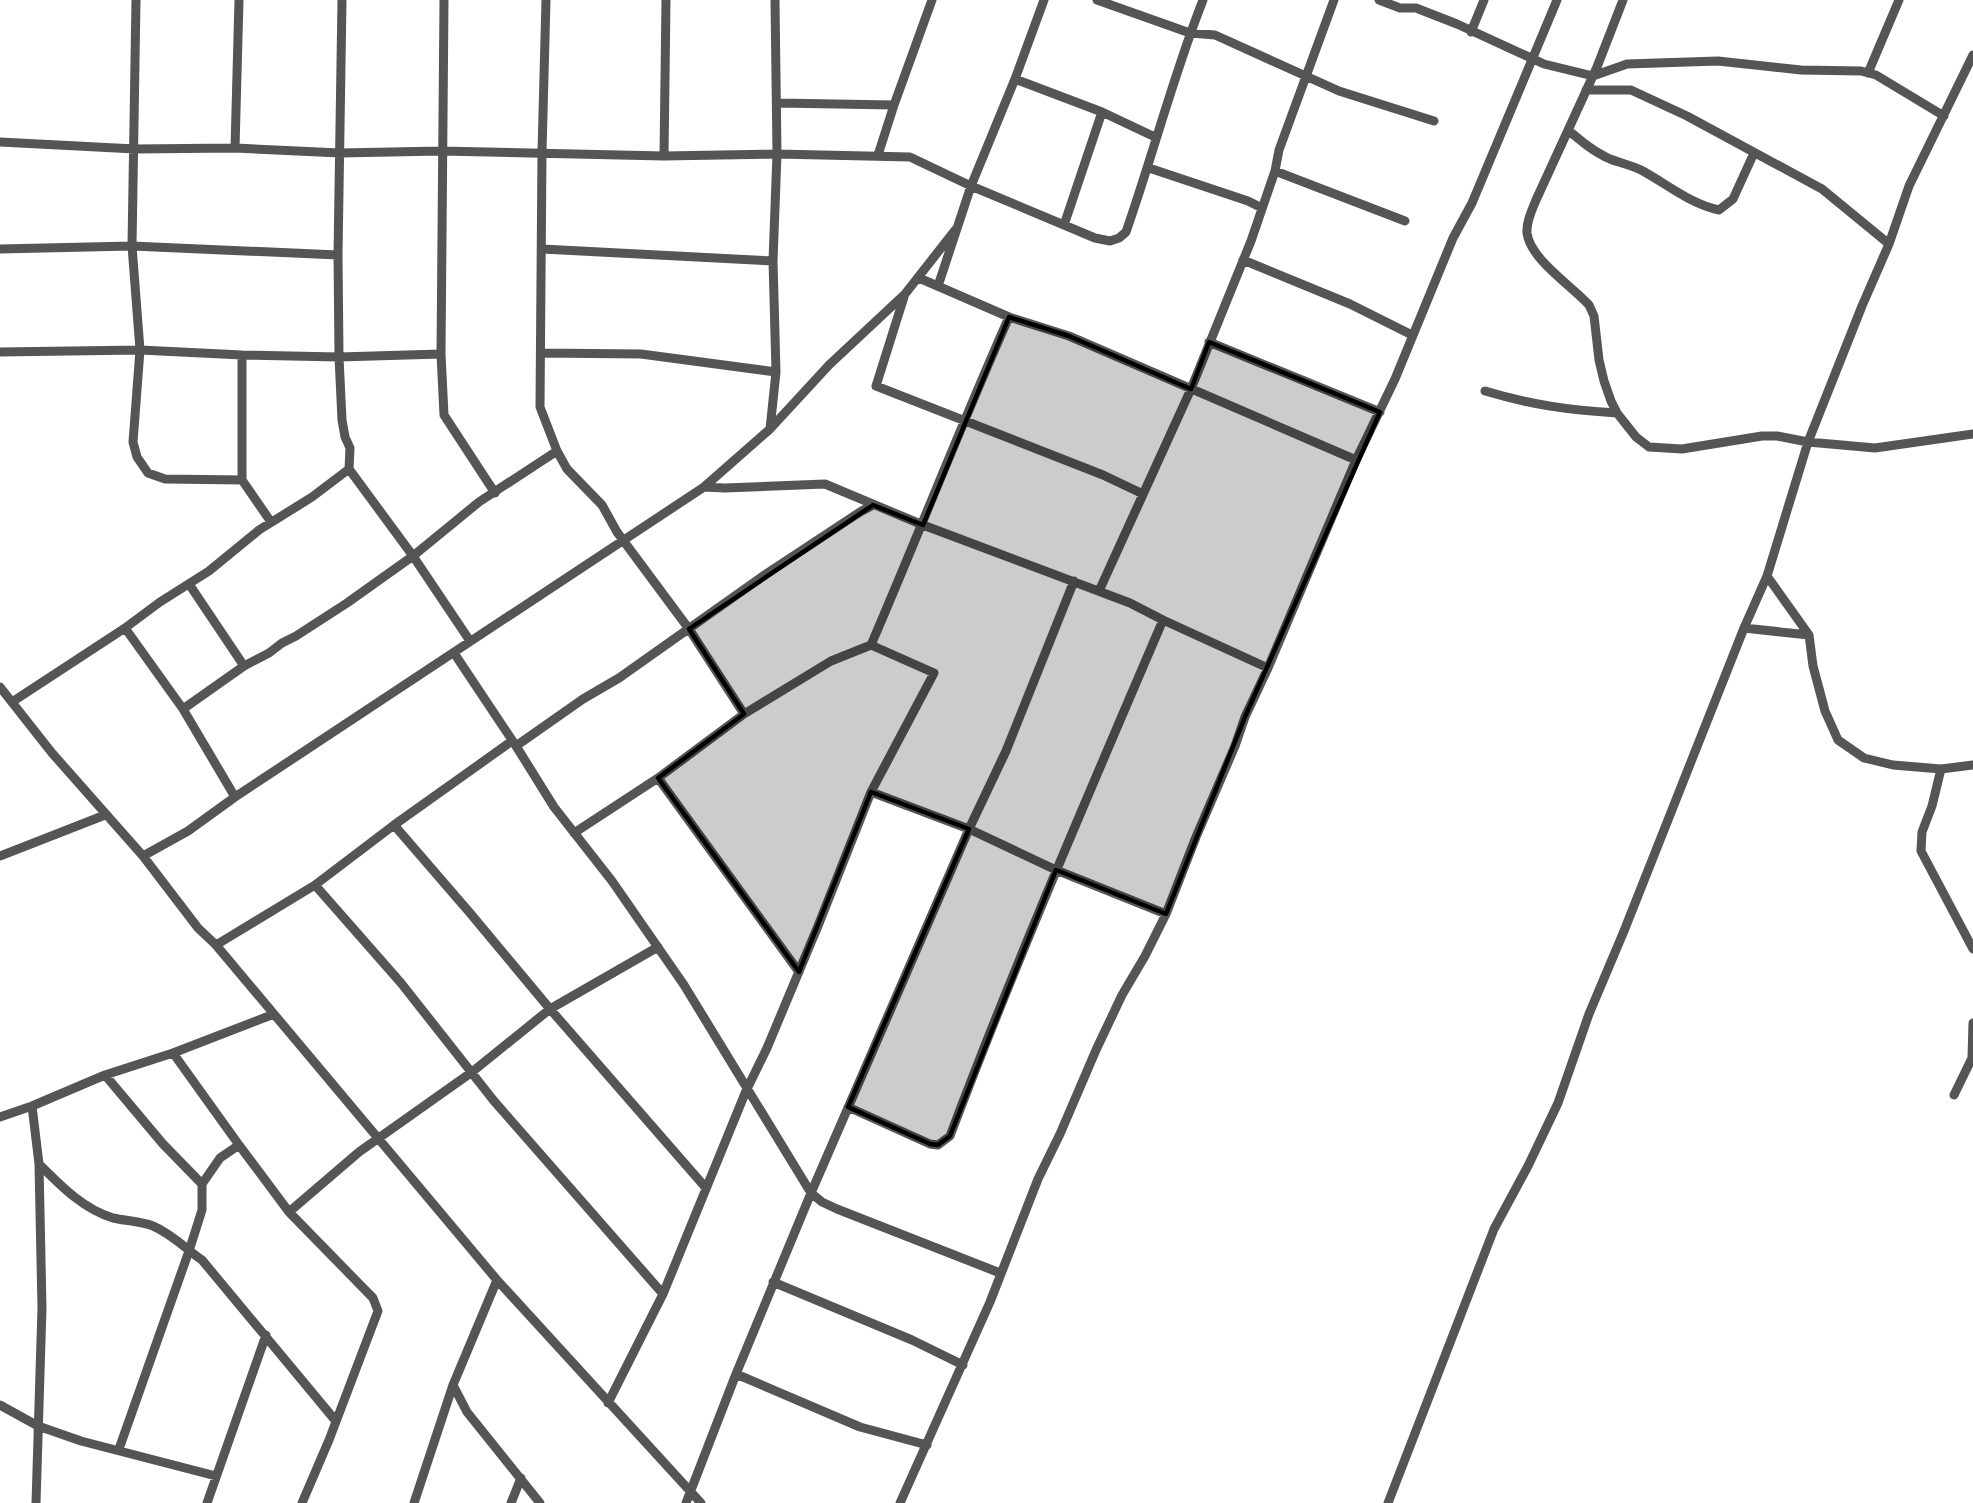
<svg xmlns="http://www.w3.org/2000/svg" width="1973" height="1503" font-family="Arial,sans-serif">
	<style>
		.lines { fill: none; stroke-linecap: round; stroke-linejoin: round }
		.minor { stroke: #555; stroke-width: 9 }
		.marked { fill: #000; fill-opacity: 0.2; stroke: #000; stroke-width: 4.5; stroke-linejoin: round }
	</style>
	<rect width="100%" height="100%" fill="#fff"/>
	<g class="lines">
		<path class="minor" d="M136,0l-4,246 8,104 -7,92 4,15 11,16 17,6 77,1
			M342,0l-4,255 1,102 3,63 3,17 5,11 -1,21 64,87 57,85
			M444,0l-3,354 3,61 51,78
			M546,0l-4,152 -2,255 17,44 10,18 35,36 15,27 72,97 55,85
			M1097,0l93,33 25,2 124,56 95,30
			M1379,0l21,8h16l41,16 87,40 49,12 34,-12 91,-3 83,9 60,1 15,4 68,41
			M1623,0l-26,67 -61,133c-4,10 -10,22 -9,33 3,26 45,53 62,72l5,11 5,44 5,21 7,20 6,12 19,24 13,10 33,2 80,-13h15l31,6 67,6 98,-14
			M1471,32l13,-32
			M1868,73l31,-73
			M1015,79l87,33 53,25
			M1586,90h45l56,26 135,73 67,55
			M778,103l116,2
			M1568,130c13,11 26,22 42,29 10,4 21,6 31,11 26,14 49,34 78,40l14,-11 21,-46
			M0,142l135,7 100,-1 105,5 101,-2 223,5 113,-2 133,3 61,29 124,52 15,3 9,-3 7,-6c27,-77 47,-156 77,-232
			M235,148l4,-148
			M878,155l16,-50 38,-105
			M664,156l2,-156
			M1149,168l99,33 14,7
			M1275,171l130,50
			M1064,225l38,-113
			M0,249l132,-3 206,9
			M542,249l231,12
			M1243,260l107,44 62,31
			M919,278l90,39 60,19 287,124
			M938,286l33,-100 44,-107 29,-79
			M904,297l-28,89 227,89 40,19
			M1209,342l171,70
			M0,352l140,-2 102,5 97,2 102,-3
			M541,353l100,1 135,18
			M242,355v125l29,42
			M1485,391c47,14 83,19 132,22
			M770,429l6,-57 -3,-111 4,-107 -2,-154
			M704,487l21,1 100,-4 98,41 207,78 33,17 105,48
			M1767,576l42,59 4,31 12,45 13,29 26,18 29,7 48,4
			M189,584l55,82
			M1099,591l92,-202 60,-148 24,-70 4,-21 55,-150
			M125,628l35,-26 49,-31 50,-41 53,-33 37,-28
			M1744,628l65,7
			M454,653l62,93 38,61 58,74 72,104 127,208 11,9 15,7 163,64
			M0,687l52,66 91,103 55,72 18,17 281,335 204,223
			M12,702l113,-74 58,81 52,88
			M183,709l61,-43 25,-13 13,-10 14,-7 51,-33 66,-47 66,-54 78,-51
			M512,741l-118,84 76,88 80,96 156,179
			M516,746l67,-47 36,-21 147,-104 94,-62 13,-7
			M1973,765l-32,4 -9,37 -10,26 -1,19 52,98
			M658,778l141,194
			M871,792l98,37 87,41 110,44
			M574,833l84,-55 86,-64 87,-53 40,-16
			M0,856l105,-41
			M143,856l45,-25 47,-34 469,-310 66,-58 59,-64 76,-71 51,-65
			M315,885l86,98 93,118 169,193
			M216,945l99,-60 79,-60
			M173,1053l66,92
			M105,1075l58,69 39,40
			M1954,1095l18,-37 1,-35
			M32,1106l7,58 3,144 -6,195
			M848,1107l82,37 8,1 12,-9c66,-175 140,-345 213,-516
			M0,1117l32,-11 73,-31 68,-22 101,-39
			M39,1164c21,21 44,45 74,54 13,3 27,3 40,8 19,8 33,23 49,34l133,160
			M773,1282l139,58 51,25
			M736,1374l124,53 67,18
			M453,1385l14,27 73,91
			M608,1403l55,-109 83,-203 21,-43 51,-122 53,-134 63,-119 -63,-28c47,-109 90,-220 138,-328
			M0,1405l38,21 43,15 135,35
			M119,1449l70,-198 13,-41v-26l18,-26 19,-13 50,67
			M207,1503l59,-168
			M302,1503l27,-63 49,-129 -5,-13 -84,-86 70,-60 113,-80 78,-63 108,-62
			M414,1503l39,-118 44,-105
			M511,1503l10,-25
			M686,1503l50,-129 75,-181 158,-364 37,-78 68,-170
			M900,1503l90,-201 48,-123 22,-45 36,-84 26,-55 23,-39 21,-42 30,-77 39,-91 10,-29 23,-49 88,-208 39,-81 58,-141 19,-35 85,-203
			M1388,1503l106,-274 34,-63 30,-63 31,-89 35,-83 120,-303 23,-52 41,-134 54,-136 27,-62 20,-58 64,-131"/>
	</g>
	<path class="marked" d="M1009,317l60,19 122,53 18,-47 171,70 -135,305 -79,197 -110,-44 -106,266 -12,9 -8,-1 -82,-37 121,-278 -98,-37 -72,180 -141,-194 86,-64 -55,-85 184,-124 50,20z"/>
</svg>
